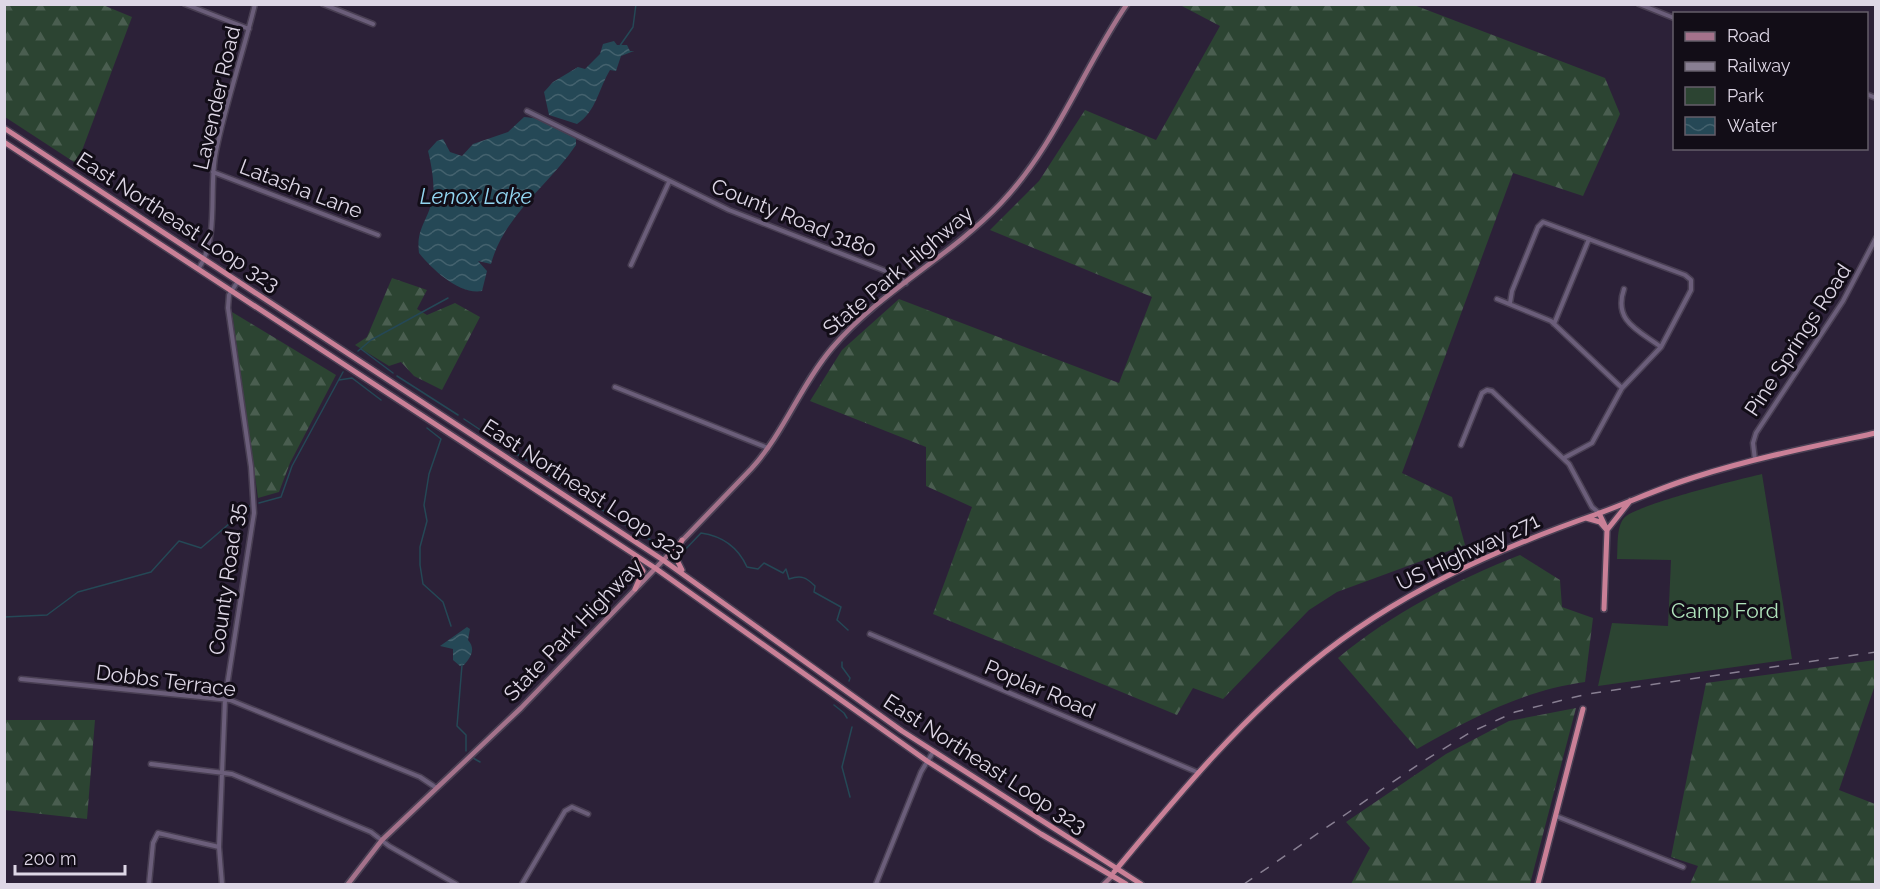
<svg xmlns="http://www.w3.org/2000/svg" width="1880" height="889" font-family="Raleway,sans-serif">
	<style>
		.green { fill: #2c4432 }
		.forest { fill: url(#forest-firs) }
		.water { fill: url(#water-waves) }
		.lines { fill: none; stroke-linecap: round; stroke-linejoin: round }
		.stream { stroke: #254856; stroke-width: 1.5 }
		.minor-casing { stroke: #493f53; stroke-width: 7 }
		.major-casing { stroke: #493f53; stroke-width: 8 }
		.highway-casing { stroke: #493f53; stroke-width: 8 }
		.minor { stroke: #6b5e7a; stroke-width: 4 }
		.major { stroke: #a4728b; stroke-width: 4.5 }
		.highway { stroke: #ca8097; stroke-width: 5 }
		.rail { stroke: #887f92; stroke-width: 1.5; stroke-dasharray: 10 10; stroke-linecap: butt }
		.labels { text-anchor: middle; stroke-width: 6; stroke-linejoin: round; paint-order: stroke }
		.street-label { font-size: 21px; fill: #ded7e6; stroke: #120d17 }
		.park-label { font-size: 21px; fill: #b0e4bc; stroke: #120d17 }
		.water-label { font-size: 22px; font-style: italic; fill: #92d5f0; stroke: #120d17 }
	</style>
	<defs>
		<pattern id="forest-firs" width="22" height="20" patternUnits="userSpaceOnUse" patternTransform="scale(1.5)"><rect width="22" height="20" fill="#2c4432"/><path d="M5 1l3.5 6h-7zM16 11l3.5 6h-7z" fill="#4a5e50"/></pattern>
		<pattern id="water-waves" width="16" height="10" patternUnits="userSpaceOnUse" patternTransform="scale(1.5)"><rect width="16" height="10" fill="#254856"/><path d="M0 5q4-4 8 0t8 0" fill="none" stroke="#44626e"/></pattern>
	</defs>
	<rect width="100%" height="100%" fill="#2c2138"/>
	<path class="green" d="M1762,474l30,185 -194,27 14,-63 56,3 3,-66 -54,-1c1,-11 -1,-32 7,-41 11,-13 116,-39 138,-44z"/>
	<path class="forest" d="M4,5h99l29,12 -55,147 -72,-47z
		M1180,5h234l191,73 15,36 -37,82 -70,-23 -111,300 50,24 13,48 -128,47 -28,18 -86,89 -30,-11 -16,27 -244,-101 39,-107 -46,-21v-39l-116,-46 32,-51 57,-51 220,84 33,-86 -162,-67 49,-49 46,-71 71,30 64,-114z
		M392,278l35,12 -10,19 10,6 28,-12 25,14 -38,73 -28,-14 -13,-14 -12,4 -34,-21 12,-8z
		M232,312l104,63 -46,88 -11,29 -21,6z
		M1520,555l40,25 2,27 31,11 -8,64c-64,9 -113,36 -168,67l-79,-91c53,-44 118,-78 182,-103z
		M1875,660v25l-36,105 36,14v80h-185l8,-18 -27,-9 35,-174z
		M1576,708l-46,176h-179l19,-36 -24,-26 100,-68 63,-33z
		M5,720h90l-8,99 -82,-9z"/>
	<path class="water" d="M614,41l3,4h10l3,6h4l-13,5 -5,15 -6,-1c-11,18 -14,42 -33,54l-28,-9 -5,-23 9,-10 25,-15 7,2 15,-15 3,-10z
		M524,117c17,1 40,10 52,22v6c-27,40 -72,70 -85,119l-13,-3 9,10 -5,20c-23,4 -50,-22 -63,-38 -3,-24 8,-31 13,-52 4,-13 -1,-38 -4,-50l9,-10 6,-2 7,13 12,4 11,-12 35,-12z
		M467,627l3,2 -2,11c8,9 3,17 -4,25l-4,1 -7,-6v-11l-13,-3z"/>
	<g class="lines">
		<path class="stream" d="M619,47l14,-20 3,-23
			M361,349l32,24
			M358,351l13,-11 77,-42
			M397,376l61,39
			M339,380l13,-2 29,22
			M464,419l36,24
			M427,428l14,11 -12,35 -5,31 3,16 -7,26v18l3,19 20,18 8,24
			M512,451l19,12
			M535,466l31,21
			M576,493l59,38
			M259,503l22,-6 11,-31 51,-94
			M644,537l22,9
			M680,555l21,-22c21,3 37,14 46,34l11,2 6,-6 19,10 3,-4 3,10c12,-4 17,-2 26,7l-1,6 27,15 -4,13 11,10
			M4,617l43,-2 31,-23 73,-20 28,-31 22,7 50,-43
			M842,662v5l8,11 -1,3
			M462,665l-5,61 9,9v16
			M834,705l10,8 3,5
			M473,758l7,4
			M850,797l-8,-30 10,-40"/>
		<defs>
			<path id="minor" d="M185,4l64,25
				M323,4l50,20
				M1639,4l35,14
				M1866,94l10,4
				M527,111l202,99 167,65 10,8
				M213,172l165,63
				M631,265l38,-83
				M199,268c21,-33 9,-79 17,-117 10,-49 27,-97 39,-147
				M1624,289c-11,32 14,41 37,58
				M1497,299l54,22 71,67
				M1510,303l2,-12 26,-64 5,-5 142,53 6,5v10l-30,57 -39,41 -30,55 -28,15
				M1554,324l35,-85
				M615,387l153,61
				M1461,445l21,-52 5,-3 5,1 77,73 23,43 7,6
				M1755,460l-2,-17 3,-10 87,-132 33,-63
				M870,634l329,139
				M21,679l209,21 190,77 15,10
				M151,764l81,10 139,58 18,14 67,38
				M1556,816l127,51
				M149,884l4,-41 5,-10 61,14
				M222,884l-3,-37 6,-148 29,-186 -3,-46 -23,-159 1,-13 9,-14
				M522,884l43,-73 7,-4 16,7
				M876,884l45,-112 12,-20"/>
			<path id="major" d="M348,884l34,-44 139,-132 230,-239c33,-36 49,-83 81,-121 47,-56 118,-91 169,-145 55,-58 81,-133 126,-199
				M1104,884l8,-8"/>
			<path id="highway" d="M4,128l659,432 239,171 239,153
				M4,142l651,426 272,193 114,73 85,50
				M1599,513l8,17 -3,79
				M1586,518l14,4 6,7
				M1607,530l23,-29
				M682,570l-7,-14 7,-16
				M635,589l8,-18 -8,-12
				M1114,872c61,-73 122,-148 196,-208 85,-70 184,-114 287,-150 33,-12 65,-27 98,-37 59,-19 120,-31 181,-44
				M1538,884l45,-175"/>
		</defs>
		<use href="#minor" class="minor-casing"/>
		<use href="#major" class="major-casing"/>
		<use href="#highway" class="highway-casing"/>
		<use href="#minor" class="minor"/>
		<use href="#major" class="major"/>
		<use href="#highway" class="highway"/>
		<path class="rail" d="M1244,884l178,-122 49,-30 44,-20 72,-18 289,-42"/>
	</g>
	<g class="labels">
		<g class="street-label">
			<text transform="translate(217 98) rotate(-77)" y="7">Lavender Road</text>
			<text transform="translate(301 189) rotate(21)" y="7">Latasha Lane</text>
			<text transform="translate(794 218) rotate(22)" y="7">County Road 3180</text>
			<text transform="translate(178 222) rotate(33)" y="7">East Northeast Loop 323</text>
			<text transform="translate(898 271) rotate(-40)" y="7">State Park Highway</text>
			<text transform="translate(1798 340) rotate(-57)" y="7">Pine Springs Road</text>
			<text transform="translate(584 489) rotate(33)" y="7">East Northeast Loop 323</text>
			<text transform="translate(1468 552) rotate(-25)" y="7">US Highway 271</text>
			<text transform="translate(227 579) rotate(-82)" y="7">County Road 35</text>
			<text transform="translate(573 630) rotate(-46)" y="7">State Park Highway</text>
			<text transform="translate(166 681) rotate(7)" y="7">Dobbs Terrace</text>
			<text transform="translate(1040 689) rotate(23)" y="7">Poplar Road</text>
			<text transform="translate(985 764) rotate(33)" y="7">East Northeast Loop 323</text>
		</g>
		<g class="park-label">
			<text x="1725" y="618">Camp Ford</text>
		</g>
		<g class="water-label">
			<text x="476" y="204">Lenox Lake</text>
		</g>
	</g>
	<rect width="1880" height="889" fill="none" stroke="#ded7e6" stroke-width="12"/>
	<rect x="1673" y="12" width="195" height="138" fill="#120d17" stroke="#645e6a" stroke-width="1.5"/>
	<rect x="1685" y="32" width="30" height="9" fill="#a4728b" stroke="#645e6a" stroke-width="1.5"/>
	<text x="1727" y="42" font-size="18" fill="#ded7e6">Road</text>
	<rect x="1685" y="62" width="30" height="9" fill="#887f92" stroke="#645e6a" stroke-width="1.5"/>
	<text x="1727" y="72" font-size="18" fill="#ded7e6">Railway</text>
	<rect x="1685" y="87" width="30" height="18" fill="#2c4432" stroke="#645e6a" stroke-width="1.5"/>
	<text x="1727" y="102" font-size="18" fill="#ded7e6">Park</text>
	<rect x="1685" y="117" width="30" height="18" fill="url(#water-waves)" stroke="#645e6a" stroke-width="1.5"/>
	<text x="1727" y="132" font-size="18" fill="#ded7e6">Water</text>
	<path d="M15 865v9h110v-9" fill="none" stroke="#ded7e6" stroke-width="3"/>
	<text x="24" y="865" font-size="18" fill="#ded7e6" stroke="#120d17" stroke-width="4.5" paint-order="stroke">200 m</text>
</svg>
